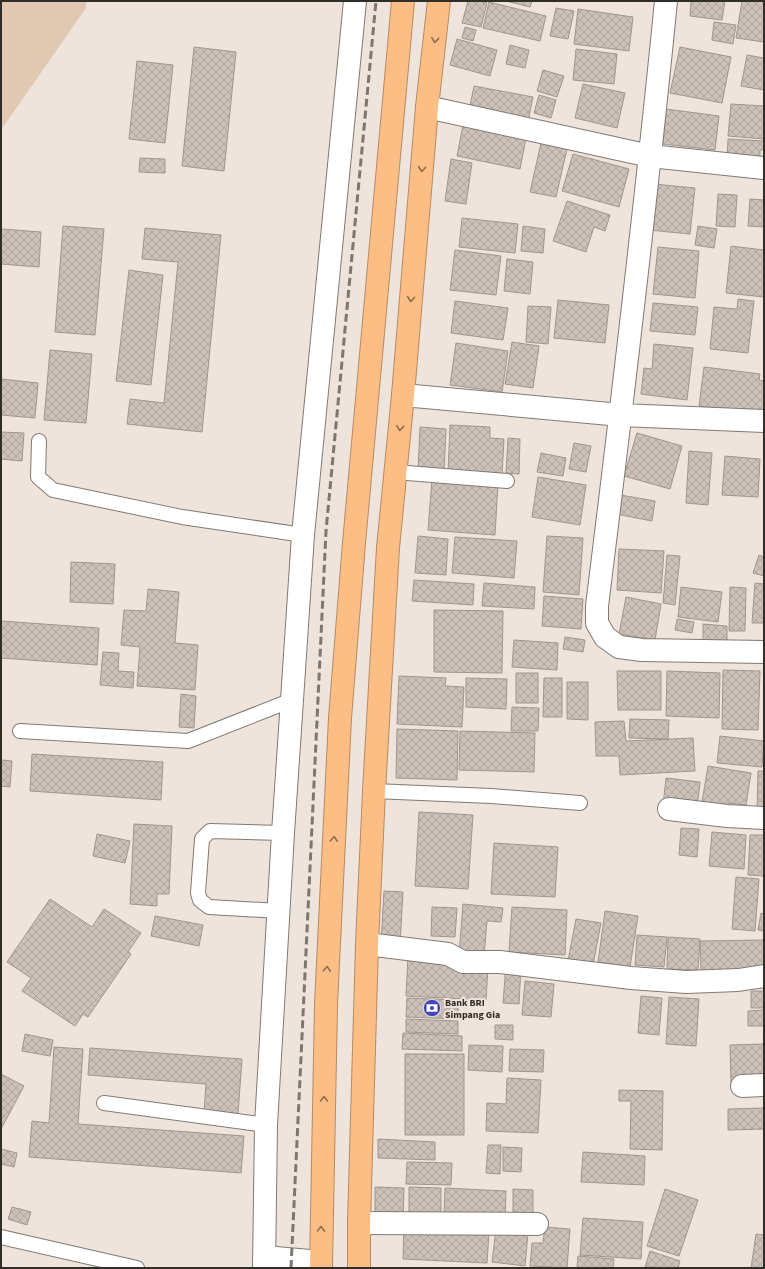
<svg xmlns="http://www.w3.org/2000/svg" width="765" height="1269" font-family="'Source Sans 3',sans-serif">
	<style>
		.grass { fill: #e0c8b2 }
		.building { fill: url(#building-cross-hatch); stroke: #9f968d }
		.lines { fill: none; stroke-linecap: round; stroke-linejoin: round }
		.lane-casing { stroke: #827971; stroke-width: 16 }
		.street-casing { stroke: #827971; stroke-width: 24 }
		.highway-casing { stroke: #b58b64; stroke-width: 24 }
		.lane { stroke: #fff; stroke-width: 14 }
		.street { stroke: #fff; stroke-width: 22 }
		.highway { stroke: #fcbe84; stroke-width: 22 }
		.rail { stroke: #7d7771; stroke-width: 3; stroke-dasharray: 8 4; stroke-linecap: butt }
		.oneway { stroke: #8c6e52 }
		.labels { text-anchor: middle; stroke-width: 4; stroke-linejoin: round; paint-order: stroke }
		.poi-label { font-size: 10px; font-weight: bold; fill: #312d29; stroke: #eee4db; text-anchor: start }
	</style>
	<defs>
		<pattern id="building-cross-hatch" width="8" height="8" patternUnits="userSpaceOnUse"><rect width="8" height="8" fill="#ccc1b8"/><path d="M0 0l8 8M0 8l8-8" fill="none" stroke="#b0a69e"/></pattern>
	</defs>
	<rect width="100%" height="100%" fill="#eee4db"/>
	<path class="grass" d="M1,1h85v7l-85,122z"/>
	<path class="building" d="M468,1h12l7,2 -6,24 -19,-4z
		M506,1h26l-2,6z
		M691,1h34l-3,19 -32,-4z
		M742,1h22v41l-28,-4z
		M489,2l57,14 -6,25 -57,-13z
		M556,8l18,3 -6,28 -18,-3z
		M578,9l55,8 -4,34 -55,-7z
		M714,22l22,3 -3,19 -21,-4z
		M465,27l11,3 -3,11 -11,-3z
		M457,39l40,11 -7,26 -40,-11z
		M510,45l19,5 -4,18 -19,-4z
		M194,47l42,5 -12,119 -42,-5z
		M680,47l51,10 -9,46 -52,-10z
		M576,49l41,5 -3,30 -41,-4z
		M747,55l17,3v32l-23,-4z
		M137,61l36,4 -8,78 -36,-4z
		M543,70l21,6 -7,21 -20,-6z
		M583,84l42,9 -8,35 -42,-10z
		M474,86l59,11 -5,25 -59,-11z
		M539,95l17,5 -5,18 -17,-5z
		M731,104l33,2v33l-36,-3z
		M666,109l53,7 -4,34 -52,-6z
		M463,125l63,13 -6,31 -63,-13z
		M728,139l36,2v9h-4v13l-33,-2z
		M541,143l26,6 -11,48 -26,-5z
		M573,154l56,15 -10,38 -57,-16z
		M140,158l25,1v14l-26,-1z
		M451,159l21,4 -6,41 -21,-3z
		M654,184l41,4 -5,46 -41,-4z
		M718,194l19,1 -2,32 -19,-1z
		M750,199l14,1v27l-16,-1z
		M567,201l43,14 -5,16 -11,-4 -8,25 -33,-11z
		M462,218l56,6 -3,29 -56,-6z
		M63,226l41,3 -9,106 -40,-3z
		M523,226l22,3 -2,24 -22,-2z
		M698,226l19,3 -3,19 -19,-3z
		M145,228l76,7 -19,197 -75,-8 3,-25 34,4 14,-141 -36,-3z
		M1,229l40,3 -2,35 -38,-3z
		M731,246l33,4v47l-38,-4z
		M658,247l41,4 -4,47 -42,-4z
		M455,250l46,6 -5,39 -46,-5z
		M507,259l26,3 -3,32 -26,-3z
		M129,270l34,5 -12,110 -35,-4z
		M738,299l16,2 -6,52 -38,-4 4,-42 23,2z
		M558,300l51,5 -4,38 -51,-5z
		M455,301l53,7 -5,32 -52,-7z
		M653,303l45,4 -3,28 -45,-4z
		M528,306l23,1 -3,37 -22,-2z
		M512,342l27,4 -6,42 -28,-4z
		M456,343l52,8 -6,41 -52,-7z
		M654,344l39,4 -6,52 -46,-6 3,-26 8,1z
		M50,350l42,4 -6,69 -42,-3z
		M704,367l56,7 -1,6 5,1v33l-65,-8z
		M1,379l37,4 -3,35 -34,-3z
		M450,425l40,2v11l14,1 -2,37 -54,-2z
		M420,427l26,2 -2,43 -26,-1z
		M1,432l23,1 -2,28 -21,-2z
		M637,433l45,13 -12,43 -46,-13z
		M508,438l12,1 -1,35 -13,-1z
		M574,443l17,3 -5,26 -17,-3z
		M689,451l23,2 -4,52 -22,-2z
		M541,453l25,5 -3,18 -26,-4z
		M725,456l35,3 -2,38 -36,-2z
		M538,477l48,8 -6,40 -48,-8z
		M432,479l66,5 -3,51 -67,-5z
		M615,494l40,7 -3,20 -41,-8z
		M418,536l30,3 -2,36 -31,-2z
		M547,536l36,2 -4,57 -36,-3z
		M455,537l62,4 -3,37 -62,-5z
		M619,549l45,2 -3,42 -44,-3z
		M667,555l13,1 -5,49 -12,-2z
		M759,555l5,2v19l-11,-3z
		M71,562l44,2 -2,40 -43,-2z
		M414,580l60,4 -1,21 -61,-4z
		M484,583l51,4 -1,22 -52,-3z
		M755,583l9,1v39h-12z
		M681,587l41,5 -4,30 -40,-5z
		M730,587l16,1 -1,43h-16z
		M148,589l31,3 -4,51 23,2 -3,45 -58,-4 3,-39 -19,-2 3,-35 22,1z
		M544,596l39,3 -2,30 -39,-3z
		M626,597l35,7 -6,36 -36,-6z
		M434,610l69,1 -1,62 -68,-1z
		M677,619l17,3 -2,11 -17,-3z
		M1,621l98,7 -2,37 -96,-7z
		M703,624l24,2v17l-24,-1z
		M565,637l20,3 -2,12 -20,-3z
		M514,640l44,3 -1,27 -45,-3z
		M103,652l16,1 -1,18 16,1 -1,16 -33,-3z
		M723,670l37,1 -2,59 -36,-1z
		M617,671h44v39h-43z
		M667,671l53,2 -1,45 -53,-2z
		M516,673h22v30h-22z
		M399,676l47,2 -1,8 19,1 -2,40 -65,-3z
		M466,678l41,1 -1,30 -40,-2z
		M544,678h18v39h-19z
		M567,682h21v38l-21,-1z
		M181,694l15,2 -2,32 -15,-1z
		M512,707l27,1 -1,23h-27z
		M630,719l39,1 -1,19 -39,-1z
		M624,721l2,20 67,-3 2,33 -75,4 -1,-19h-23l-1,-34z
		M397,729l61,2 -1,49 -61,-2z
		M460,731l75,2 -1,39 -75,-2z
		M720,736l44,5 -2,26 -45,-4z
		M32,754l131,8 -2,38 -131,-9z
		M1,760l11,1 -2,26 -9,-1z
		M708,766l43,7 -5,32 -18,-2 -1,9 -26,-4z
		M758,771h6v41l-7,-1z
		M666,778l34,4 -3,26 -34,-3z
		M419,812l54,3 -5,74 -53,-3z
		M134,824l38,2 -3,68h-12v12l-27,-2z
		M681,828l18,1 -2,28 -18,-2z
		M712,832l34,3 -2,34 -35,-3z
		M97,834l33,7 -5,22 -32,-7z
		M750,835h14v41l-16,-1z
		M494,843l64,4 -3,50 -64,-3z
		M736,877l23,2 -4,52 -23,-2z
		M384,891l19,1 -3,53 -19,-1z
		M50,899l42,28 12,-18 37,24 -13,19 3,2 -43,63 -5,-3 -8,12 -53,-35 9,-13 -24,-16z
		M463,904l40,4 -2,14 -14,-1 -3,36 -25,-2z
		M432,907l25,1 -2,29 -24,-1z
		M512,907l55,3 -2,45 -56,-3z
		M605,911l33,5 -8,51 -32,-5z
		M761,913l3,1v17l-6,-1z
		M155,916l48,9 -4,21 -48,-10z
		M576,919l25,4 -8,42 -25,-4z
		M637,935l30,2 -3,30 -29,-2z
		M668,937l32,2 -2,31 -31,-1z
		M764,940v30l-63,1 -1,-30z
		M408,956l41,2 39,10 -2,32 -80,-4z
		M506,965l15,1 -2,38 -16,-1z
		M525,981l29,3 -3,33 -29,-2z
		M751,991h13v17h-13z
		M641,996l21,2 -3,37 -21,-2z
		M669,997l30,2 -3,47 -30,-2z
		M407,998l51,2v19l-52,-2z
		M764,1010v16h-16v-15z
		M406,1019l52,2v13l-52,-2z
		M495,1025h18v15l-18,-1z
		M403,1033l59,3v15l-60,-2z
		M25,1034l28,6 -3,16 -28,-5z
		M764,1044v38l-33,1 -1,-38z
		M469,1045l34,1 -1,26 -34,-2z
		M54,1047l29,2 -5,75 166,12 -3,37 -212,-16 3,-36 17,2z
		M90,1048l152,11 -4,55 -34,-2 2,-28 -118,-9z
		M510,1049l34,1 -1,22 -34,-1z
		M405,1054h59v81h-59z
		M1,1074l23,12 -23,43z
		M507,1078l34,2 -3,53 -52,-2 1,-28 19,1z
		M619,1090l44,1 -1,59 -32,-1 1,-48h-12z
		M764,1108v21l-36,1v-21z
		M378,1139l57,3v18l-57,-2z
		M488,1145h13l-1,29 -14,-1z
		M503,1147l19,1 -1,24 -18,-1z
		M1,1149l16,4 -3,14 -13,-3z
		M583,1152l62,4 -1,29 -63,-3z
		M407,1162l45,1 -1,22 -45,-1z
		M375,1187l29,1 -1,32 -28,-1z
		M409,1187l32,1v30h-32z
		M445,1188l61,3 -1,27 -61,-3z
		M513,1189l20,1v23l-20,-1z
		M665,1189l33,11 -19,56 -32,-10z
		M12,1207l19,5 -4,13 -19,-6z
		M583,1218l60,4 -2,37 -61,-4z
		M404,1227l85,5 -2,31 -84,-4z
		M545,1227l25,2 -3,39 -37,-2 2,-23h11z
		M496,1229l32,4 -3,33 -33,-4z
		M756,1234l8,1v33h-13z
		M650,1251l30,10 -2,7 -33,-1z
		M578,1256l36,3 -1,9h-36z"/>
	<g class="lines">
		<defs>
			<path id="lane" d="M39,441l-1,36 15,13 129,27 121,18
				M395,472l112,9
				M20,731l168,10 104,-41
				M374,791l117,5 89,7
				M279,911l-70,-4 -9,-7 -2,-7 4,-54 8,-8 73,2
				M104,1103l162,22
				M1,1237l136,31"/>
			<path id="street" d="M666,1c-20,202 -44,404 -69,605v17l8,14 14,10 23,3 122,2
				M427,107l223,49 114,12
				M403,395l218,20 143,6
				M669,809l58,7 37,2
				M367,944l81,10 15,8h37l131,16 55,4 52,-2 26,-4
				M742,1086l22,-1
				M359,1223l178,1
				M264,1257l57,5
				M264,1268l2,-143 17,-292 9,-133 11,-165 52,-534"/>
			<path id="highway" d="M321,1268l5,-264 14,-286 14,-175 49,-542
				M359,1268v-45l8,-279 7,-153 14,-243 15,-153 24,-288 12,-106"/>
		</defs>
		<use href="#lane" class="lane-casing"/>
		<use href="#street" class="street-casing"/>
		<use href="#highway" class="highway-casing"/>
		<use href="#lane" class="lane"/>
		<use href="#street" class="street"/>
		<use href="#highway" class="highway"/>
		<path class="rail" d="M291,1268l35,-737 50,-530"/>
	</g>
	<defs><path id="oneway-chevron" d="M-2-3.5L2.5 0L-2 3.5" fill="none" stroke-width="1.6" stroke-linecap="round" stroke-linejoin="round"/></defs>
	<g class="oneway">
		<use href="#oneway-chevron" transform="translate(435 40) rotate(96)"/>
		<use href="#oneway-chevron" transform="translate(422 169) rotate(95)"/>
		<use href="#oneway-chevron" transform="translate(411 299) rotate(95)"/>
		<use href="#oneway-chevron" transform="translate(400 428) rotate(96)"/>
		<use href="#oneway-chevron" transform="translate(334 839) rotate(-87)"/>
		<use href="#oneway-chevron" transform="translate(327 969) rotate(-87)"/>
		<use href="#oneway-chevron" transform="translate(324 1099) rotate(-89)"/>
		<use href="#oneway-chevron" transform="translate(321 1229) rotate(-89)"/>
	</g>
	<defs>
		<symbol id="bank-disc" viewBox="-11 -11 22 22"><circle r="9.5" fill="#3f47bb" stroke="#eee4db"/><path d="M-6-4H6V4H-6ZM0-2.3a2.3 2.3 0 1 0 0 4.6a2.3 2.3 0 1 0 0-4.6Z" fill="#fff"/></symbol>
	</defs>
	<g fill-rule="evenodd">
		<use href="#bank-disc" x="422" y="998" width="20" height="20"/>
	</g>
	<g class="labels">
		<g class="poi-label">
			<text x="445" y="1006">Bank BRI<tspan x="445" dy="12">Simpang Gia</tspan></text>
		</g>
	</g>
	<rect width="765" height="1269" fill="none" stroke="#312d29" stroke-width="4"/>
</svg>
